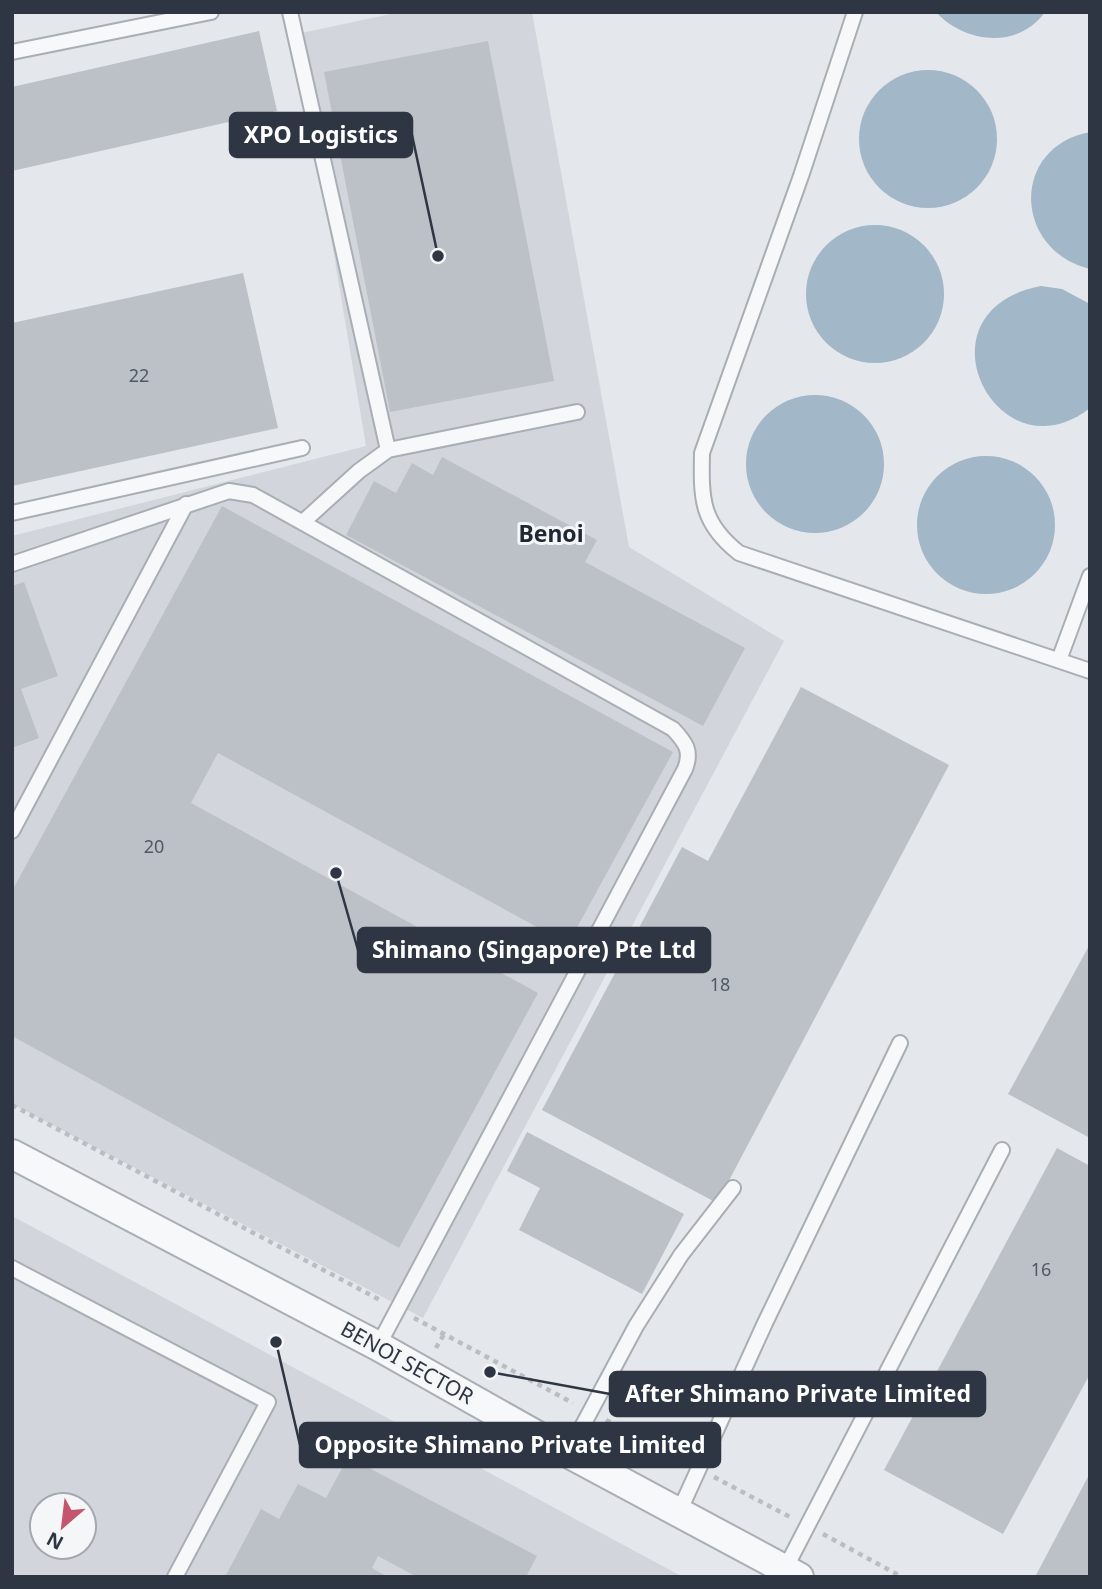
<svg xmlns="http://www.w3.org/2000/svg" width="1102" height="1589" viewBox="0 0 1102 1589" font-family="'Noto Sans',sans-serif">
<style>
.built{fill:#d2d6dc;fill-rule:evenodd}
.water{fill:#a2b7c7}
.building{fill:#bcc1c7}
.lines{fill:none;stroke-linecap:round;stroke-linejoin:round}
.service-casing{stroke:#a9aeb5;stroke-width:18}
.minor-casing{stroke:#a9aeb5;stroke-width:32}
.path{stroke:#babec2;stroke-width:4.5;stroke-dasharray:5 5;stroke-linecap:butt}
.service{stroke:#f6f8f9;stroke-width:14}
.minor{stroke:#f6f8f9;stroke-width:28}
.labels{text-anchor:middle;stroke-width:6;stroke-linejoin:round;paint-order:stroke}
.number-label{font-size:18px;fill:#515963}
.street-label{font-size:21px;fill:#2d3642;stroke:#f4f6f8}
.neighbourhood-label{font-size:23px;font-weight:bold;fill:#1f2733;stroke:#f4f6f8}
.leader{fill:none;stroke:#2d3642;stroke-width:2.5}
.callout-dot{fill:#2d3642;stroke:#f4f6f8;stroke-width:2.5}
.callout{fill:#2d3642;stroke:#2d3642;stroke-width:2.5}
.callout-label{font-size:23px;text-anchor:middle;font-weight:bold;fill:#fff}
</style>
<rect width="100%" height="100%" fill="#e4e7eb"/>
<g class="built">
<path d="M 400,12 L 532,12 L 629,547 L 784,641 L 423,1318 L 12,1104 L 12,536 L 366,446 L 297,34 Z"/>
<path d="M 12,1216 L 683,1577 L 12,1577 ZM 42,1505 L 84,1505 L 84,1547 L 42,1547 Z"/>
</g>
<g class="water">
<path d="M 936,12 L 1045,12 C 1018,50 964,43 936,12 Z"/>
<circle cx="928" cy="139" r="69"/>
<path d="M 1090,132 L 1090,269 C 1013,250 1010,147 1090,132 Z"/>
<circle cx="875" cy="294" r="69"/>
<path d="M 1041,286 L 1062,289 L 1090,304 L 1090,408 C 997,481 911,311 1041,286 Z"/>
<circle cx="815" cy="464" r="69"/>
<circle cx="986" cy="525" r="69"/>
</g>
<g class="building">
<path d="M 259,31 L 277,111 L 12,171 L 12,87 Z"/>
<path d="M 488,41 L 554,381 L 390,412 L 324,72 Z"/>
<path d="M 243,273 L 278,428 L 12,486 L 12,323 Z"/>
<path d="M 442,457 L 597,540 L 585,562 L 745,648 L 703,726 L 346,535 L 374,481 L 396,493 L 412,463 L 433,475 Z"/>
<path d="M 222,506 L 673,752 L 568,944 L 218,753 L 191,803 L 538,993 L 399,1248 L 12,1036 L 12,891 Z"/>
<path d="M 24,582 L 58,676 L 21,689 L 39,738 L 12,748 L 12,586 Z"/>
<path d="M 801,687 L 949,765 L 717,1203 L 542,1110 L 682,847 L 708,861 Z"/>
<path d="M 1090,944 L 1090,1138 L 1008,1094 Z"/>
<path d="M 527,1132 L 684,1214 L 642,1294 L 519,1230 L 540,1188 L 507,1171 Z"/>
<path d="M 1057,1148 L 1090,1166 L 1090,1374 L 1003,1534 L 884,1470 Z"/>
<path d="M 348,1457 L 537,1556 L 526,1577 L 417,1577 L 378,1556 L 372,1568 L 388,1577 L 225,1577 L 261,1509 L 279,1519 L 298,1484 L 326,1498 Z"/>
<path d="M 1090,1473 L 1090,1577 L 1035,1577 Z"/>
</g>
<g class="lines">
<defs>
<g id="service">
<path d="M 290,12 L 388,450"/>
<path d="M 855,12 L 801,176 L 702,453 C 701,499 701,523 739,553 L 1090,671"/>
<path d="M 12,52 L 211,12"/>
<path d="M 12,513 L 302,448"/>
<path d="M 304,521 L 359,471 L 388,450 L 577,412"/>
<path d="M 12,564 L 229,491 L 253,495 L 673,729 C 686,743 692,751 685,769 L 378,1346"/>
<path d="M 1059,660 L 1090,576"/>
<path d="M 12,831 L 186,504"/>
<path d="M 12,1268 L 268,1402 L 175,1577"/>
<path d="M 568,1453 L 636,1326 L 681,1255 L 733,1188"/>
<path d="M 679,1512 L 765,1323 L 900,1043"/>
<path d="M 785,1569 L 1002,1150"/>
</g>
<path id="minor" d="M 12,1154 L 378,1346 L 568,1453 L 799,1577"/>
</defs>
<use href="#service" class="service-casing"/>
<use href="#minor" class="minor-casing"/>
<g class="path">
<path d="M 12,1105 L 382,1301"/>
<path d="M 414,1318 L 573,1403"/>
<path d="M 436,1348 L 444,1334"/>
<path d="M 606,1420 L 682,1460"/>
<path d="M 714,1477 L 790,1517"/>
<path d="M 823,1534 L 902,1577"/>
</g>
<use href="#service" class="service"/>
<use href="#minor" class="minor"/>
</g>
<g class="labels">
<g class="number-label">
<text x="139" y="382">22</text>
<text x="154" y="853">20</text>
<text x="720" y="991">18</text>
<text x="1041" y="1276">16</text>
</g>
<g class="street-label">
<text transform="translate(407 1363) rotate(29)" y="7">BENOI SECTOR</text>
</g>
<g class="neighbourhood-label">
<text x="551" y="542">Benoi</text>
</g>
</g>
<path class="leader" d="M438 256L412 135M336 873L358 950M490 1372L610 1394M276 1342L300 1445"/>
<g class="callout-dot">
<circle cx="438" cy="256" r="7"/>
<circle cx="336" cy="873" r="7"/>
<circle cx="490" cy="1372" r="7"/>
<circle cx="276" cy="1342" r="7"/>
</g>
<g class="callout">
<rect x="230" y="113" width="182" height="44" rx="7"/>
<rect x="358" y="928" width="352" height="44" rx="7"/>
<rect x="610" y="1372" width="375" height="44" rx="7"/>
<rect x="300" y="1423" width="420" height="44" rx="7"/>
</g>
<g class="callout-label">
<text x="321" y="143">XPO Logistics</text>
<text x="534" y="958">Shimano (Singapore) Pte Ltd</text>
<text x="798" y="1402">After Shimano Private Limited</text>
<text x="510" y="1453">Opposite Shimano Private Limited</text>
</g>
<rect width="1102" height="1589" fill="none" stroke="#2d3642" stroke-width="28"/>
<g transform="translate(63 1526) rotate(208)"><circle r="33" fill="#f4f6f8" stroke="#a4a9af" stroke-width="2"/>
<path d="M0-5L12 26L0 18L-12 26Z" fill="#c4556e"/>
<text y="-10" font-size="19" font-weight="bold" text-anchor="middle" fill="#2d3642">N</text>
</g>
</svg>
